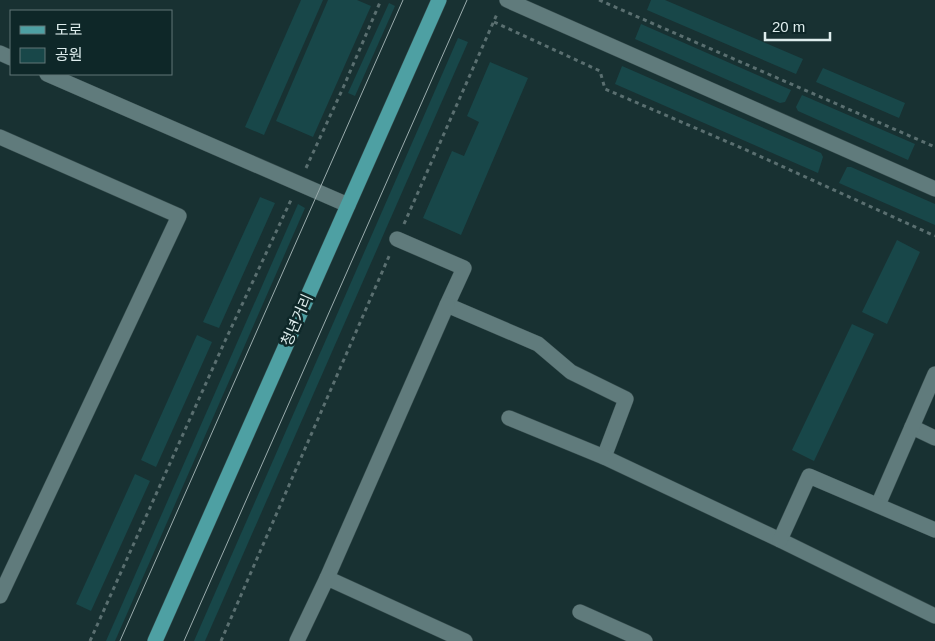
<svg xmlns="http://www.w3.org/2000/svg" width="935" height="641" viewBox="0 0 935 641" font-family="Helvetica,'Noto Sans KR',sans-serif">
<style>
.green{fill:#184749}
.lines{fill:none;stroke-linecap:round;stroke-linejoin:round}
.street-casing{stroke:#364c4d;stroke-width:16}
.primary-casing{stroke:#364c4d;stroke-width:16}
.path{stroke:#5a6f70;stroke-width:3;stroke-dasharray:4 4;stroke-linecap:butt}
.street{stroke:#607b7c;stroke-width:15}
.primary{stroke:#4ea0a3;stroke-width:15}
.tram{stroke:#9aacad;stroke-width:1}
.labels{text-anchor:middle;stroke-width:5;stroke-linejoin:round;paint-order:stroke}
.street-label{font-size:15px;fill:#deeded;stroke:#0e2728}
</style>
<rect width="100%" height="100%" fill="#183132"/>
<g class="green">
<path d="M 301,0 L 323,0 L 264,135 L 245,127 Z"/>
<path d="M 328,0 L 357,0 L 371,6 L 313,137 L 276,121 Z"/>
<path d="M 651,0 L 665,0 L 803,59 L 796,74 L 647,10 Z"/>
<path d="M 389,3 L 395,6 L 355,96 L 348,93 Z"/>
<path d="M 641,24 L 791,90 L 785,102 L 780,103 L 635,39 Z"/>
<path d="M 458,38 L 468,42 L 205,641 L 194,641 Z"/>
<path d="M 490,62 L 528,78 L 461,235 L 423,218 L 452,151 L 464,156 L 479,122 L 467,116 Z"/>
<path d="M 622,66 L 821,153 L 823,157 L 818,173 L 615,84 Z"/>
<path d="M 823,68 L 905,103 L 899,118 L 816,82 Z"/>
<path d="M 802,95 L 915,144 L 908,160 L 798,111 L 796,107 Z"/>
<path d="M 847,167 L 851,167 L 935,204 L 935,225 L 839,183 Z"/>
<path d="M 260,197 L 275,203 L 219,328 L 203,322 Z"/>
<path d="M 298,204 L 305,208 L 115,641 L 106,641 Z"/>
<path d="M 897,240 L 920,252 L 887,324 L 862,312 Z"/>
<path d="M 852,324 L 874,334 L 814,461 L 792,450 Z"/>
<path d="M 197,335 L 212,342 L 156,467 L 141,460 Z"/>
<path d="M 135,474 L 150,481 L 91,611 L 76,604 Z"/>
</g>
<g class="lines">
<defs>
<g id="street">
<path d="M 507,0 L 935,189"/>
<path d="M 0,53 L 11,58"/>
<path d="M 47,74 L 348,205"/>
<path d="M 0,137 L 179,216 L 0,596"/>
<path d="M 397,239 L 464,268 L 447,305 L 538,344 L 571,372 L 626,399 L 604,457"/>
<path d="M 509,418 L 604,457 L 780,540 L 935,616"/>
<path d="M 912,427 L 935,438"/>
<path d="M 878,505 L 935,374"/>
<path d="M 780,540 L 809,476 L 935,530"/>
<path d="M 327,578 L 447,305"/>
<path d="M 580,612 L 645,641"/>
<path d="M 297,641 L 327,578 L 465,641"/>
</g>
<path id="primary" d="M 155,641 L 439,0"/>
</defs>
<use href="#street" class="street-casing"/>
<use href="#primary" class="primary-casing"/>
<g class="path">
<path d="M 599,0 L 935,147"/>
<path d="M 494,22 L 600,71 L 605,89 L 744,149 L 935,236"/>
<path d="M 306,168 L 343,88 L 381,0"/>
<path d="M 404,224 L 497,14"/>
<path d="M 90,641 L 225,341 L 291,200"/>
<path d="M 221,641 L 390,254"/>
</g>
<use href="#street" class="street"/>
<use href="#primary" class="primary"/>
<g class="tram">
<path d="M 120,641 L 403,0"/>
<path d="M 184,641 L 467,0"/>
</g>
</g>
<g class="labels">
<g class="street-label">
<text transform="translate(297 320) rotate(-66)" y="5">청년거리</text>
</g>
</g>
<rect x="10" y="10" width="162" height="65" fill="#0e2728" stroke="#617677"/>
<rect x="20" y="26" width="25" height="8" fill="#4ea0a3" stroke="#617677"/>
<text x="55" y="35" font-size="15" fill="#deeded">도로</text>
<rect x="20" y="48" width="25" height="15" fill="#184749" stroke="#617677"/>
<text x="55" y="60" font-size="15" fill="#deeded">공원</text>
<path d="M765 32v8h65v-8" fill="none" stroke="#deeded" stroke-width="2.5"/>
<text x="772" y="32" font-size="15" fill="#deeded" stroke="#0e2728" stroke-width="4" paint-order="stroke">20 m</text>
</svg>
